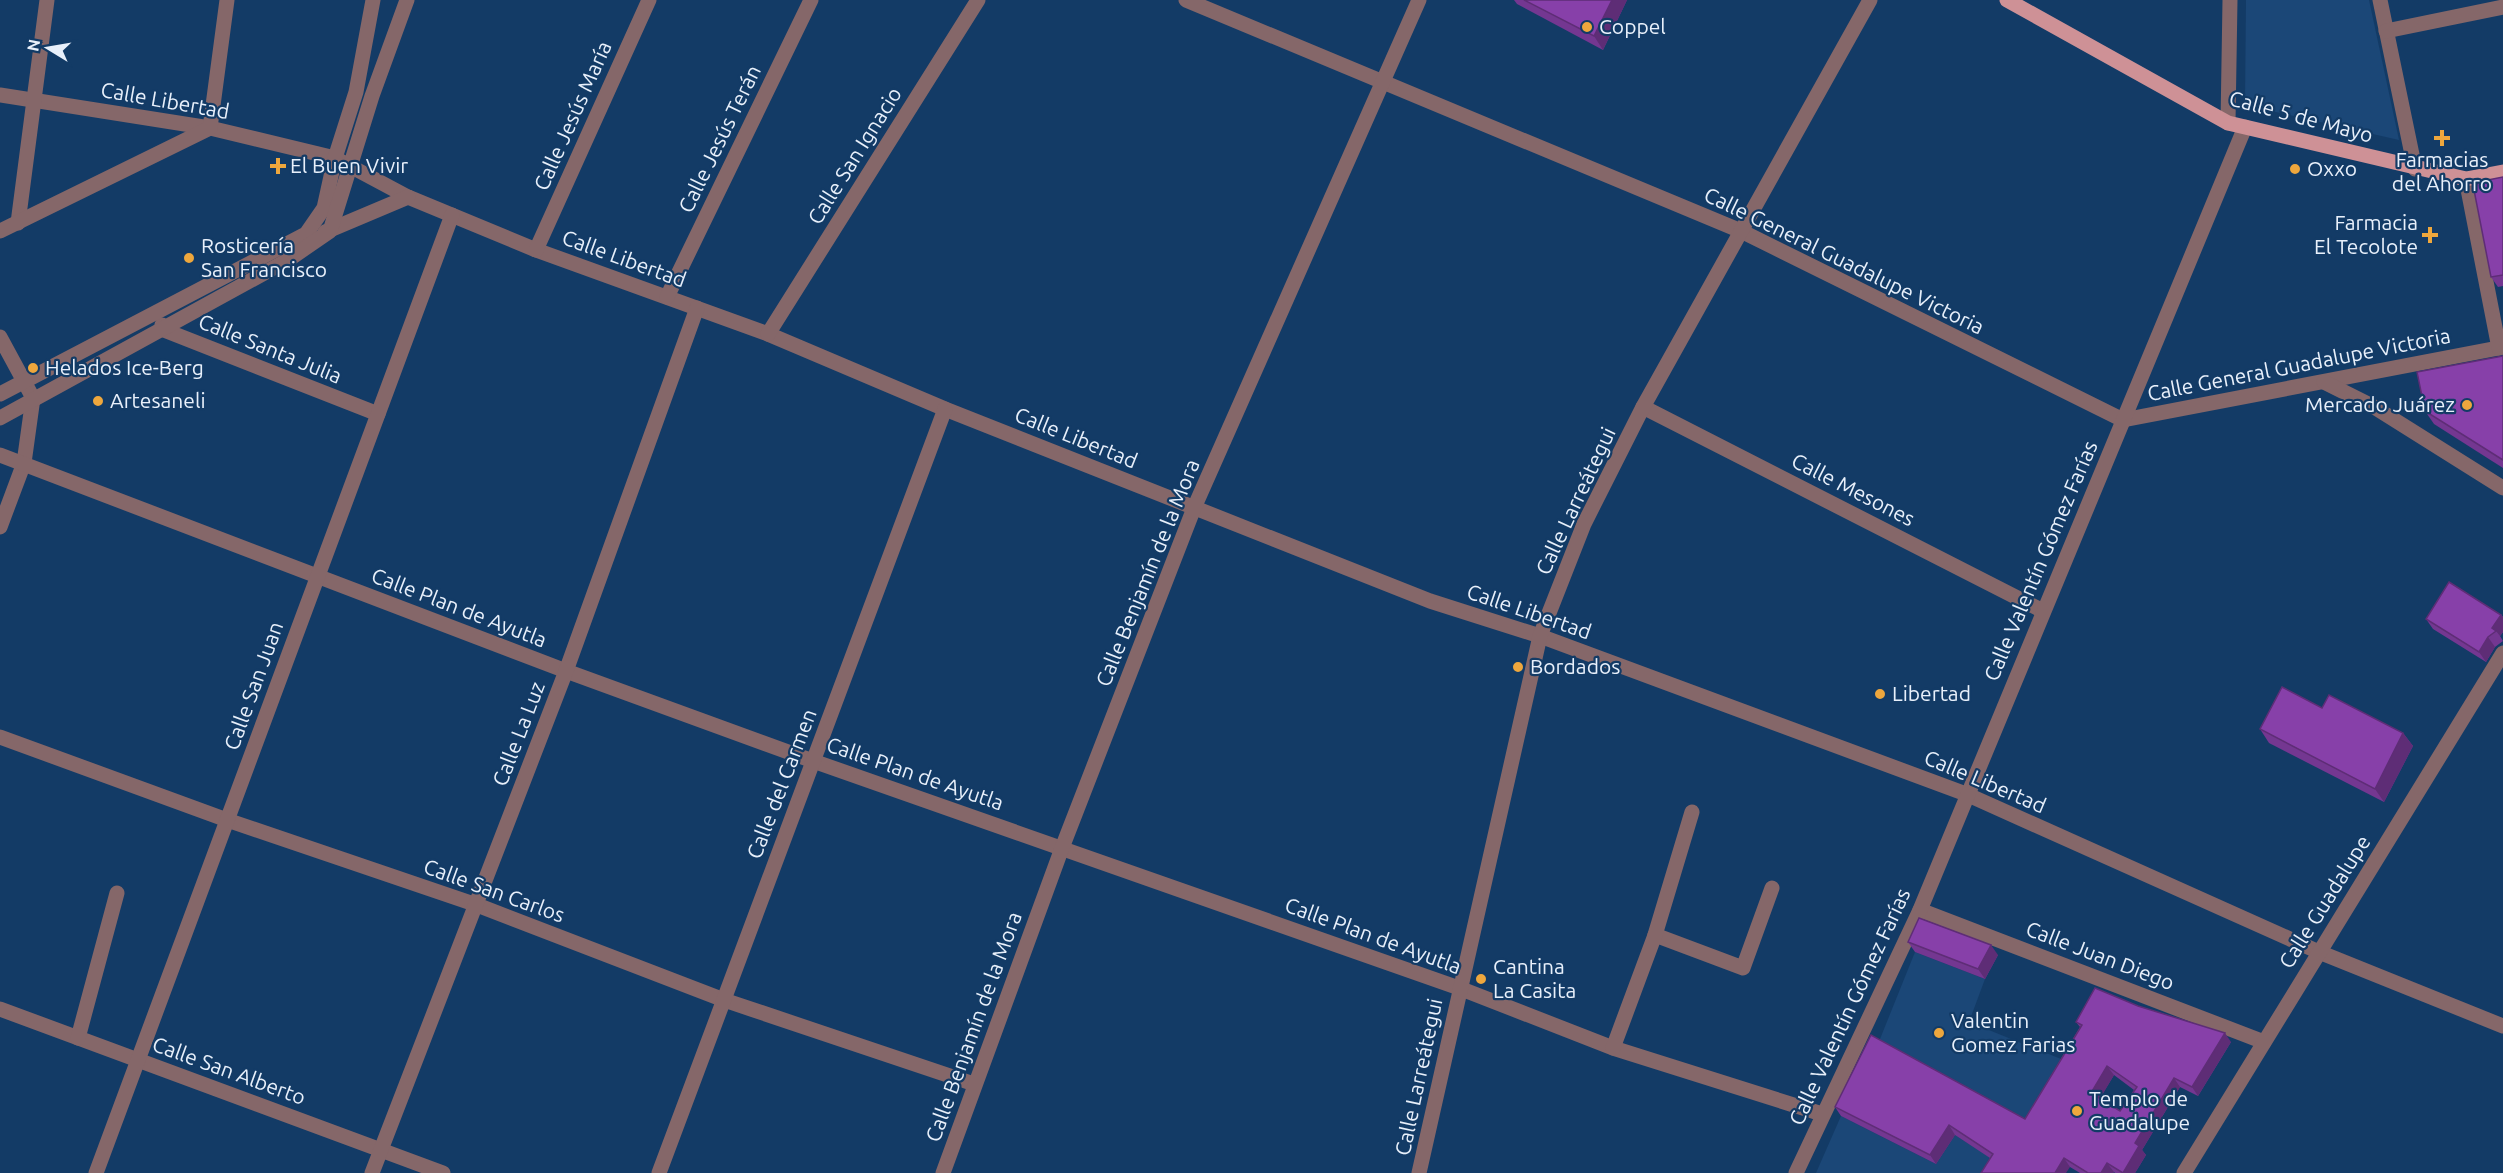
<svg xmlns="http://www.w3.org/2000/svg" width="2503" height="1173" viewBox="0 0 2503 1173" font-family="Ubuntu,sans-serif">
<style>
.built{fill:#1b4777}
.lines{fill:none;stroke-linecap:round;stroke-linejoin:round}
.minor{stroke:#856769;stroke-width:15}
.major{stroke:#ce9196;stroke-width:15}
.wall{fill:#743791;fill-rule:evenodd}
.shaded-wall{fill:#5e2d76}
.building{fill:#8740a9;stroke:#5e2d76;stroke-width:1.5;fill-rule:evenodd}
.poi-dot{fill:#eea73d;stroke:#133b66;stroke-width:2}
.labels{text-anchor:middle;stroke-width:4.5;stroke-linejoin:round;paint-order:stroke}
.poi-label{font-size:21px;fill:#e8f0fb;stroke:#133b66;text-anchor:start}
.street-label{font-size:21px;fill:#e8f0fb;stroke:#133b66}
</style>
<rect width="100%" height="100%" fill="#133b66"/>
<g class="built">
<path d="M 2246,0 L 2369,0 L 2399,140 L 2245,105 Z"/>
<path d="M 1915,952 L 1985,979 L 1969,1022 L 2066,1061 L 2026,1125 L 1878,1044 Z"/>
<path d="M 1841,1116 L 1936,1164 L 1955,1135 L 2010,1170 L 2008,1173 L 1816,1173 Z"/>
</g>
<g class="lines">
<g class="minor">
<path d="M 1186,0 L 1741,231 L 2123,420 L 2503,347"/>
<path d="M 2380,0 L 2415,169"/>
<path d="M 2386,31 L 2503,7"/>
<path d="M 0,95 L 210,128 L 335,158 L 408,197 L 536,250 L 768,334 L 945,409 L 1430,601 L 1540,636 L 1966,794 L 2319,952 L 2503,1026"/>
<path d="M 2228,123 L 2230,0"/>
<path d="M 2466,179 L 2499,348"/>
<path d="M 18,223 L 47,0"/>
<path d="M 0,231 L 210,128 L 227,0"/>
<path d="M 325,232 L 408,197"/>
<path d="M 536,250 L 649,0"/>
<path d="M 667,297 L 811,0"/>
<path d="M 162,325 L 164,330 L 378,414"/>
<path d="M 768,334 L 978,0"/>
<path d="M 0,337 L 33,398 L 24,463 L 0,527"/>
<path d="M 2324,382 L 2374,407 L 2503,488"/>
<path d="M 0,394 L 306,234 L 324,208 L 335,158 L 356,92 L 373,0"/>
<path d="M 1643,407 L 2043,611"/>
<path d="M 0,418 L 288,260 L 330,231 L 372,96 L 407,0"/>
<path d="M 0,455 L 566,671 L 813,761 L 1459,988 L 1613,1048 L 1822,1114"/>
<path d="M 0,737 L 227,820 L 477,905 L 724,1000 L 974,1084"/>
<path d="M 1920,910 L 2264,1042"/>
<path d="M 1655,935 L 1743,968 L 1772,888"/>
<path d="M 0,1009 L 443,1173"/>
<path d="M 78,1038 L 117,893"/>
<path d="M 1613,1048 L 1655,935 L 1692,812"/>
<path d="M 96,1173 L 452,215"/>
<path d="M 372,1173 L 566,671 L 697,308"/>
<path d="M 659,1173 L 945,409"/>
<path d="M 943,1173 L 1062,848 L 1194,508 L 1419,0"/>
<path d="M 1419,1173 L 1540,636 L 1584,524 L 1643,407 L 1870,0"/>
<path d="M 1796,1173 L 1920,910 L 2245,127"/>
<path d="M 2184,1173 L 2503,653"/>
</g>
<path class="major" d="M 2007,0 L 2228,123 L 2466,179 L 2503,172"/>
</g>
<g class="wall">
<path d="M 1514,0 L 1627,0 L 1603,50 L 1517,4 Z"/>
<path d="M 2503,177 L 2503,286 L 2498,287 L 2491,277 Z"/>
<path d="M 2503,356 L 2503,468 L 2434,424 L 2425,411 Z"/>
<path d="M 2501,615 L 2503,617 L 2503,632 L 2500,636 L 2503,641 L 2495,647 L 2486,662 L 2433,629 L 2426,619 Z"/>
<path d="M 2322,708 L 2403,733 L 2413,746 L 2384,802 L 2269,743 L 2260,729 Z"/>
<path d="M 1908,942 L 1998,955 L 1985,979 L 1915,952 Z"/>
<path d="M 2076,1022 L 2231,1042 L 2198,1096 L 2180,1087 L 2142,1150 L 2146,1155 L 2135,1173 L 2115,1173 L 2114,1172 L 2113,1173 L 2080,1173 L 2070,1167 L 1990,1158 L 1955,1135 L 1936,1164 L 1841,1116 L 1835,1107 L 2025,1119 L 2080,1027 ZM 2114,1075 L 2134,1090 L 2120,1111 L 2100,1098 Z"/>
</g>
<g class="shaded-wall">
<path d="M 1612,0 L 1627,0 L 1603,50 L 1594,36 Z"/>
<path d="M 2501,615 L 2503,617 L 2503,632 L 2500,636 L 2496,631 L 2492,628 Z"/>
<path d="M 2488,637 L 2495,647 L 2486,662 L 2479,652 Z"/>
<path d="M 2403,733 L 2413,746 L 2384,802 L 2375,789 Z"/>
<path d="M 1991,945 L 1998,955 L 1985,979 L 1978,969 Z"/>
<path d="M 2225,1033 L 2231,1042 L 2198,1096 L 2192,1087 Z"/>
<path d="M 2107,1066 L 2114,1075 L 2098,1102 L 2091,1093 Z"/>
<path d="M 2174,1078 L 2180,1087 L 2142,1150 L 2146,1155 L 2135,1173 L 2123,1173 L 2135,1143 Z"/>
<path d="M 1949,1125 L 1955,1135 L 1936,1164 L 1930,1155 Z"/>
<path d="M 2064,1158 L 2070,1167 L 2066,1173 L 2055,1173 Z"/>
<path d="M 2107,1163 L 2114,1172 L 2113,1173 L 2101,1173 Z"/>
</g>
<g class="building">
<path d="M 1524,0 L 1612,0 L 1594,36 Z"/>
<path d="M 2503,177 L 2503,275 L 2491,277 L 2474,190 L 2478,182 Z"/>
<path d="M 2503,356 L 2503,460 L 2425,411 L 2417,372 Z"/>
<path d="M 2449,582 L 2501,615 L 2492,628 L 2496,631 L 2488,637 L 2479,652 L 2426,619 Z"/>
<path d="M 2282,687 L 2322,708 L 2329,695 L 2403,733 L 2375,789 L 2260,729 Z"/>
<path d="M 1919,918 L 1991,945 L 1978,969 L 1908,942 Z"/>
<path d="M 2095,988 L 2138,1006 L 2225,1033 L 2192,1087 L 2174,1078 L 2135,1143 L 2139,1146 L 2123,1173 L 2107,1163 L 2101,1173 L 2088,1173 L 2064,1158 L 2055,1173 L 1981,1173 L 1993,1154 L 1949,1125 L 1930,1155 L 1835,1107 L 1871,1035 L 2025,1119 L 2082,1025 L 2076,1022 ZM 2107,1066 L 2137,1087 L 2120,1111 L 2091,1093 Z"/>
</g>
<g class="poi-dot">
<circle cx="1587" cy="27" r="6"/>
<path d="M2439 129h6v6h6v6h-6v6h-6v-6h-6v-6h6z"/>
<path d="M275 157h6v6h6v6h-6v6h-6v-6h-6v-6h6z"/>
<circle cx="2295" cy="169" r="6"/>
<path d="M2427 226h6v6h6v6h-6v6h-6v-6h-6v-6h6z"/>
<circle cx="189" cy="258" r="6"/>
<circle cx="33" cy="368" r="6"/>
<circle cx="98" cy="401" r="6"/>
<circle cx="2467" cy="405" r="6"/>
<circle cx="1518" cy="667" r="6"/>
<circle cx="1880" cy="694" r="6"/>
<circle cx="1481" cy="979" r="6"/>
<circle cx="1939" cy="1033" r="6"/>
<circle cx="2077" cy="1111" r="6"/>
</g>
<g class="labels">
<g class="poi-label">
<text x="1599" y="34">Coppel</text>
<text x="2442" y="167" text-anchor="middle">Farmacias<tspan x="2442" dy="24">del Ahorro</tspan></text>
<text x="290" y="173">El Buen Vivir</text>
<text x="2307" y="176">Oxxo</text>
<text x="2418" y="230" text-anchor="end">Farmacia<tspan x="2418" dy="24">El Tecolote</tspan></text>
<text x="201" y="253">Rosticería<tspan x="201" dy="24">San Francisco</tspan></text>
<text x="45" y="375">Helados Ice-Berg</text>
<text x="110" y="408">Artesaneli</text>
<text x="2455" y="412" text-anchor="end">Mercado Juárez</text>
<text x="1530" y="674">Bordados</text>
<text x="1892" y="701">Libertad</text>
<text x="1493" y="974">Cantina<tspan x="1493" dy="24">La Casita</tspan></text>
<text x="1951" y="1028">Valentin<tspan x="1951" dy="24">Gomez Farias</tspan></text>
<text x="2089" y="1106">Templo de<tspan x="2089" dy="24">Guadalupe</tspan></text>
</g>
<g class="street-label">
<text transform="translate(165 101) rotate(10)" y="7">Calle Libertad</text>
<text transform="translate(573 116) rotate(-66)" y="7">Calle Jesús María</text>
<text transform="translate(2301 117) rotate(15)" y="7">Calle 5 de Mayo</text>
<text transform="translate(720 139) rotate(-64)" y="7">Calle Jesús Terán</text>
<text transform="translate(855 156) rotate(-58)" y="7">Calle San Ignacio</text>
<text transform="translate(624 259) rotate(20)" y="7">Calle Libertad</text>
<text transform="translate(1844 261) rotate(26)" y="7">Calle General Guadalupe Victoria</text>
<text transform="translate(270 349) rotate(22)" y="7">Calle Santa Julia</text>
<text transform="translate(2299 365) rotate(-11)" y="7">Calle General Guadalupe Victoria</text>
<text transform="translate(1076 438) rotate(22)" y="7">Calle Libertad</text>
<text transform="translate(1853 490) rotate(27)" y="7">Calle Mesones</text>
<text transform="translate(1576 501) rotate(-65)" y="7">Calle Larreátegui</text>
<text transform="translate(2041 561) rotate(-67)" y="7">Calle Valentín Gómez Farías</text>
<text transform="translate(1148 573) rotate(-68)" y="7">Calle Benjamín de la Mora</text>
<text transform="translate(459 608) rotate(21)" y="7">Calle Plan de Ayutla</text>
<text transform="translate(1529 612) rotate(19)" y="7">Calle Libertad</text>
<text transform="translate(254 686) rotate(-70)" y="7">Calle San Juan</text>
<text transform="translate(519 734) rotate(-69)" y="7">Calle La Luz</text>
<text transform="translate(915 774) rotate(19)" y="7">Calle Plan de Ayutla</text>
<text transform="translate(1985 782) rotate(23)" y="7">Calle Libertad</text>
<text transform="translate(782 784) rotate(-69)" y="7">Calle del Carmen</text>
<text transform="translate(494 891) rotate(20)" y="7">Calle San Carlos</text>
<text transform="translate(2325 902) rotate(-58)" y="7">Calle Guadalupe</text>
<text transform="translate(1373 936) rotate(20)" y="7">Calle Plan de Ayutla</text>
<text transform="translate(2100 956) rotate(21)" y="7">Calle Juan Diego</text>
<text transform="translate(1850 1007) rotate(-65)" y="7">Calle Valentín Gómez Farías</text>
<text transform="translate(974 1027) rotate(-70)" y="7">Calle Benjamín de la Mora</text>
<text transform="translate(229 1071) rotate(20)" y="7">Calle San Alberto</text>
<text transform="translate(1419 1077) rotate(-78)" y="7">Calle Larreátegui</text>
</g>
</g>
<g transform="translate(48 48) rotate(281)" stroke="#133b66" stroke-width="4.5" paint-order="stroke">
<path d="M0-4.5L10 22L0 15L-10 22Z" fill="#e8f0fb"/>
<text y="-9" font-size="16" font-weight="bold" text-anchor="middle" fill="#e8f0fb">N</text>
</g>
</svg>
